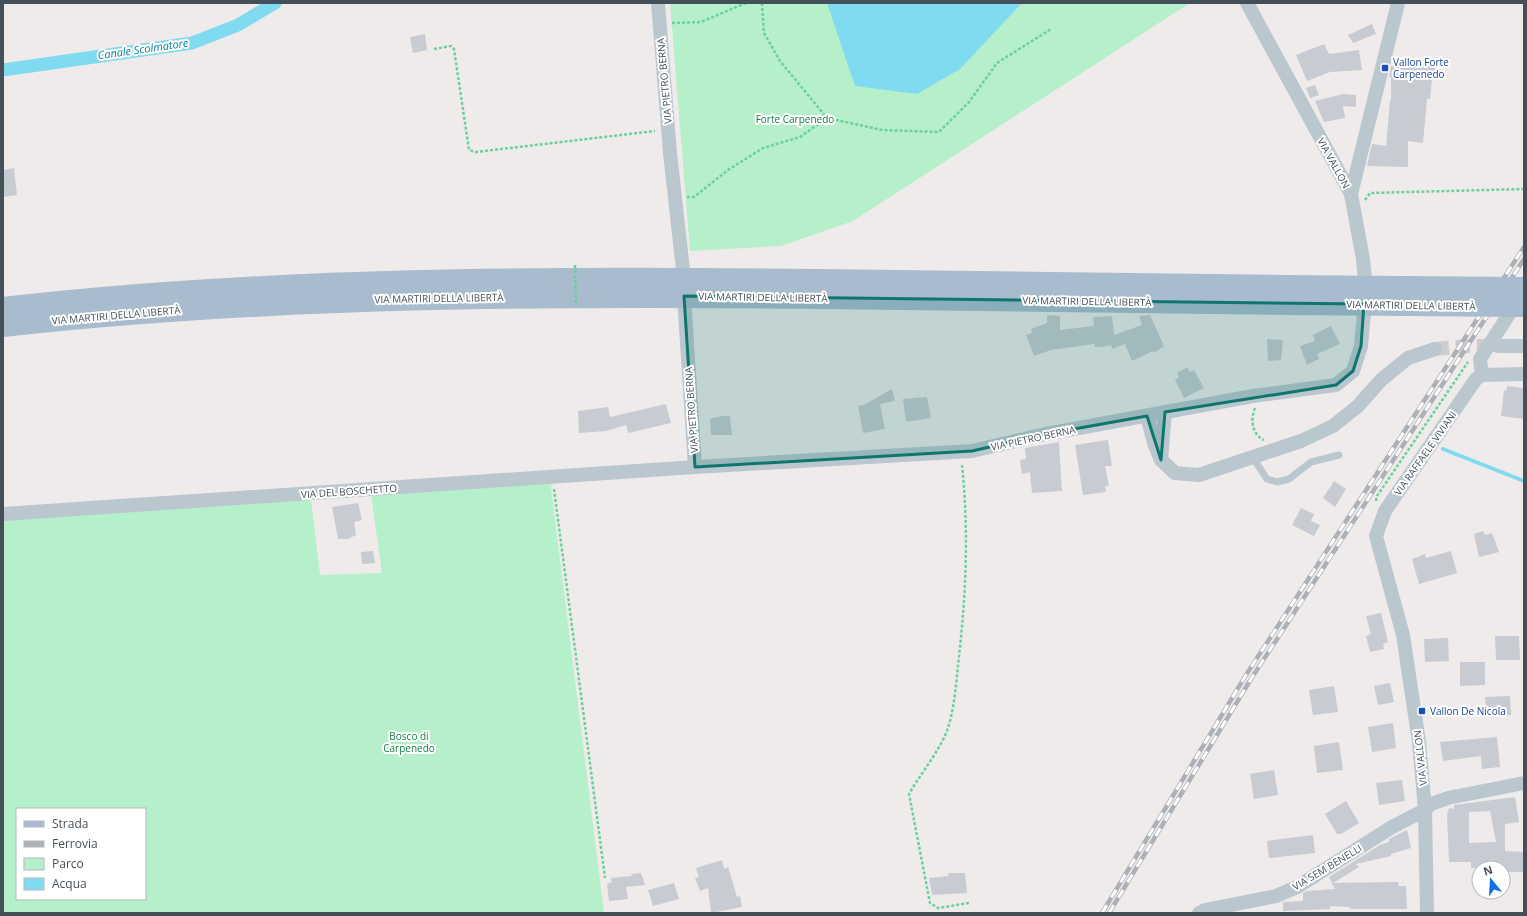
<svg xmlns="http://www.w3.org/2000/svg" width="1527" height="916" viewBox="0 0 1527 916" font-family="'Open Sans',sans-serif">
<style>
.green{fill:#b6f0cb;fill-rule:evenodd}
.water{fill:#80dbf0}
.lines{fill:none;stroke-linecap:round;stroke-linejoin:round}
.stream{stroke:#80dbf0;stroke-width:4}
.canal{stroke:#80dbf0;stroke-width:13}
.building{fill:#c8cbd1;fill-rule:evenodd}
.street-tunnel{stroke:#cdccce;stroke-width:14;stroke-dasharray:14 7;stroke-linecap:butt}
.path{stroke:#6cd09d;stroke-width:2.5;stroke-dasharray:3 2;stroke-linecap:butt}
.lane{stroke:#bbc7cf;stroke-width:7}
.street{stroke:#bbc7cf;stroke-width:14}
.primary{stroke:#a9bccd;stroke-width:22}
.rail-casing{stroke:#adb1b7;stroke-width:4.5}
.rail{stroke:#fff;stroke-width:3;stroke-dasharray:9;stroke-linecap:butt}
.path-bridge{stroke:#6cd09d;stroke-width:2.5;stroke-dasharray:3 2;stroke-linecap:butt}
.primary-bridge{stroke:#a9bccd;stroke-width:22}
.marked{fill:#0f766e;fill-opacity:0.2;stroke:#0f766e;stroke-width:3;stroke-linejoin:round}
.transit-dot{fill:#1a4fb4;stroke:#fff;stroke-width:1.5}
.labels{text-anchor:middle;stroke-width:4;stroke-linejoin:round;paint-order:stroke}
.transit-label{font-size:10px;fill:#164399;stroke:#fff;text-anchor:start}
.street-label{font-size:10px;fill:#43505a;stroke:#fff}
.park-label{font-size:10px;fill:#117e45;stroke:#fff}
.water-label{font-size:11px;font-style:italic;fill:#06809c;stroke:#fff}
</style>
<rect width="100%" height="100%" fill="#efebeb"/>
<g class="green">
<path d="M 670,3 L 1190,3 L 853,221 L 781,246 L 690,251 Z"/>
<path d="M 554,481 L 551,487 L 604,913 L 3,913 L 3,518 L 311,498 L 320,575 L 382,573 L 371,494 ZM 17,809 L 145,809 L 145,899 L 17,899 Z"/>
</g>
<path class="water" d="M 827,3 L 1022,3 L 960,69 L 917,94 L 855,86 Z"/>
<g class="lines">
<path class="stream" d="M 1443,449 L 1524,481"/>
<path class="canal" d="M 3,70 L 192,43 L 238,25 L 275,3"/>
</g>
<g class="building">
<path d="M 1372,24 L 1376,34 L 1353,43 L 1348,35 Z"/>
<path d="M 425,34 L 427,50 L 413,53 L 410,37 Z"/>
<path d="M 1324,44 L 1329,54 L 1359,50 L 1362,70 L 1330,72 L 1307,81 L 1296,55 Z"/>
<path d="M 1436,63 L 1437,79 L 1432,78 L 1430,99 L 1427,99 L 1423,143 L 1408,141 L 1408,167 L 1367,166 L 1372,144 L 1386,146 L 1390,100 L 1391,100 L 1391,77 L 1389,77 L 1391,66 L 1420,66 L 1420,64 Z"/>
<path d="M 1315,85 L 1319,95 L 1310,98 L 1306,88 Z"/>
<path d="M 1343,94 L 1356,95 L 1356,107 L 1343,106 L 1345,118 L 1324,122 L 1315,101 Z"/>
<path d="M 14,168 L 17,195 L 3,197 L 3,170 Z"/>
<path d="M 1047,315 L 1060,316 L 1060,330 L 1094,326 L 1093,317 L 1112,316 L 1114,335 L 1142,325 L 1139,316 L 1150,315 L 1164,346 L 1154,353 L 1153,351 L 1132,361 L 1125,344 L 1112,349 L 1111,345 L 1102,347 L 1095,347 L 1094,344 L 1073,347 L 1051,350 L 1034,356 L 1026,335 L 1032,333 L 1031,329 L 1047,323 Z"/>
<path d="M 1331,326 L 1340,344 L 1317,354 L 1319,359 L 1307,365 L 1300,346 L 1315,341 L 1313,335 Z"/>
<path d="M 1267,339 L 1283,340 L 1281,360 L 1268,361 Z"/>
<path d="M 1187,367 L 1190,372 L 1194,370 L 1204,388 L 1184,398 L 1175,380 L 1179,377 L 1177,373 Z"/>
<path d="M 1507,386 L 1524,388 L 1524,419 L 1501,416 L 1504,390 L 1506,391 Z"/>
<path d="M 892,389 L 895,401 L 880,404 L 885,429 L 863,433 L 858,406 L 864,405 Z"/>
<path d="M 927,397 L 931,418 L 906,422 L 903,399 Z"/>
<path d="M 666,404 L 671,423 L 628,433 L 626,425 L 606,431 L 579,433 L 578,411 L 608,407 L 610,417 Z"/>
<path d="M 722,416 L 730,416 L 732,435 L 711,435 L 710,419 Z"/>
<path d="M 1108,440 L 1112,466 L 1105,466 L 1109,486 L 1105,486 L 1106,492 L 1083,495 L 1075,445 Z"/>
<path d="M 1059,442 L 1062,491 L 1032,493 L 1030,472 L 1022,474 L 1020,460 L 1026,459 L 1025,448 Z"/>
<path d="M 1334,481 L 1346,489 L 1335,507 L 1323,498 Z"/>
<path d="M 358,503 L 362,520 L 354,522 L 356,535 L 348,539 L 338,539 L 332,507 Z"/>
<path d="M 1301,508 L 1314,514 L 1311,521 L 1320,525 L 1314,536 L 1292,525 Z"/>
<path d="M 1483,531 L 1485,535 L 1492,533 L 1499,552 L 1479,557 L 1474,534 Z"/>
<path d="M 373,551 L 375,563 L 362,564 L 361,552 Z"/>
<path d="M 1451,551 L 1457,573 L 1419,584 L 1412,559 L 1425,554 L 1426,558 Z"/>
<path d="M 1381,613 L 1388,642 L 1383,644 L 1384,649 L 1370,652 L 1366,636 L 1371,634 L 1366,616 Z"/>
<path d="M 1495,636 L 1519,636 L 1520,660 L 1496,660 Z"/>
<path d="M 1448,638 L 1449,661 L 1425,662 L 1424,639 Z"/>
<path d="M 1460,662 L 1485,662 L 1485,685 L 1460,686 Z"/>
<path d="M 1390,683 L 1394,702 L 1378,705 L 1374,686 Z"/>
<path d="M 1334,686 L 1338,712 L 1313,715 L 1309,690 Z"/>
<path d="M 1510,696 L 1511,715 L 1487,717 L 1485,697 Z"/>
<path d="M 1393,723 L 1396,748 L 1372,752 L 1368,727 Z"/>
<path d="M 1497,737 L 1500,767 L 1482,769 L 1481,756 L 1443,761 L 1440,742 Z"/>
<path d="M 1339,742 L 1343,770 L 1317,773 L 1314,746 Z"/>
<path d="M 1274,770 L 1278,795 L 1254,799 L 1250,774 Z"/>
<path d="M 1402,780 L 1405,801 L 1379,805 L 1376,783 Z"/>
<path d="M 1515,797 L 1519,822 L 1505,824 L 1505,851 L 1524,852 L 1524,872 L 1503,872 L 1503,868 L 1471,868 L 1471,862 L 1449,862 L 1447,815 L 1449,808 L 1454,809 L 1454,805 L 1462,804 ZM 1490,811 L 1496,842 L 1469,843 L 1469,812 Z"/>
<path d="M 1346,801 L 1359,823 L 1341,834 L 1337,834 L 1325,814 Z"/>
<path d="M 1407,830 L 1411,848 L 1391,854 L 1391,856 L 1356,864 L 1359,867 L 1333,883 L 1398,882 L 1399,886 L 1406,886 L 1407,909 L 1350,909 L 1350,907 L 1330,906 L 1330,909 L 1283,911 L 1283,902 L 1303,901 L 1303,893 L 1307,891 L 1335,889 L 1329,877 L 1380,845 L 1389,842 L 1389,839 Z"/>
<path d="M 1313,835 L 1315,853 L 1269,858 L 1267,841 Z"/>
<path d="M 722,860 L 724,869 L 728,867 L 737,897 L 740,896 L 742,907 L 711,913 L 708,888 L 700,891 L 695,878 L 699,877 L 696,868 Z"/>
<path d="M 641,873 L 645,885 L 626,887 L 628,899 L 609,901 L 607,884 L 612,882 L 611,878 L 632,876 L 631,874 Z"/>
<path d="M 948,873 L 965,873 L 967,893 L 932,895 L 929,878 L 949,876 Z"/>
<path d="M 674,883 L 679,899 L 653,906 L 648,890 Z"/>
</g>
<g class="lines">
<path class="street-tunnel" d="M 1435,349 L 1467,346 L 1498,346"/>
<g class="path">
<path d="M 762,3 L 764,33 L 780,61 L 827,118 L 882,130 L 939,132 L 969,102 L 997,63 L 1051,29"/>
<path d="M 672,23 L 701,22 L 746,3"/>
<path d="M 434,49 L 451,46 L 454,49 L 469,150 L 476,152 L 655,131"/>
<path d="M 687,197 L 694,197 L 728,170 L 763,148 L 800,137 L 827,118"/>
<path d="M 1365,200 L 1370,193 L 1524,189"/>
<path d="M 1255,408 C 1250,419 1252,435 1264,440"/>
<path d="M 962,465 C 969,532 966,598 958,665 C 956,686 954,711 947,731 C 938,753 921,773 909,794 L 930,903 L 938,908 L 969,903"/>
<path d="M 554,489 L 605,878"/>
<path d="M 1376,501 L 1377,496 L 1468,362"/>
</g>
<path class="lane" d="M 1253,458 L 1267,479 L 1277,482 L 1289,479 L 1311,462 L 1339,455"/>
<g class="street">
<path d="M 658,3 L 670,153 L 684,279"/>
<path d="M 1351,194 L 1398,3"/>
<path d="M 684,296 L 695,467 L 972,451 L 1046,434 L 1253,396 L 1336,385 L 1353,371 L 1361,346 L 1366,292 L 1363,259 L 1351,194 L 1247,3"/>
<path d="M 1498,346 L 1524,346"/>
<path d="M 1482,375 L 1480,359 L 1517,302"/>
<path d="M 1147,416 L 1154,443 L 1161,460 L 1175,473 L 1199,475 L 1301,441 L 1333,426 L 1358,406 L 1381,380 L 1408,358 L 1435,349"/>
<path d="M 1161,460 L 1165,412"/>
<path d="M 3,514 L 695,467"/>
<path d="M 1199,913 L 1205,910 L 1276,896 L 1297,887 L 1392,827 L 1425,810 L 1431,804 L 1448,798 L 1524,783"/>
<path d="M 1427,913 L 1425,810 L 1419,742 L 1403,635 L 1376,536 L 1385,511 L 1476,379 L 1482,375 L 1524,374"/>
</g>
<g class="primary">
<path d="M 3,308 C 274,277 547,277 819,280 C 974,282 1128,284 1283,286"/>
<path d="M 3,326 C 275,296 548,295 822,298 C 977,300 1132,302 1286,304"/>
</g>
<defs>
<g id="rail">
<path d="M 1102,913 L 1246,675 L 1524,247"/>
<path d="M 1109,913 L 1251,679 L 1524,259"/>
</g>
</defs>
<use href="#rail" class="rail-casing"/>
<use href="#rail" class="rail"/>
<path class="path-bridge" d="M 575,265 L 576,306"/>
<g class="primary-bridge">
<path d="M 1283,286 L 1524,288"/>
<path d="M 1286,304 L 1524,306"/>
</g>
</g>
<path class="marked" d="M 684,296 L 1364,304 L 1361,346 L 1353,371 L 1336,385 L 1165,412 L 1161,460 L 1147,416 L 1046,434 L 972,451 L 695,467 Z"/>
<g class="transit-dot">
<rect x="1381" y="64" width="8" height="8" rx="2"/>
<rect x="1418" y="707" width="8" height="8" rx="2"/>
</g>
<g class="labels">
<g class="transit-label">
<text x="1393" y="66">Vallon Forte<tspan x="1393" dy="12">Carpenedo</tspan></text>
<text x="1430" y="715">Vallon De Nicola</text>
</g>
<g class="street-label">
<text transform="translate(664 81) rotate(-95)" y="4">VIA PIETRO BERNA</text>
<text transform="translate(1334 163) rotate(61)" y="4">VIA VALLON</text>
<text transform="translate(763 297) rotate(1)" y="4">VIA MARTIRI DELLA LIBERTÀ</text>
<text transform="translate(439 298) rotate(-1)" y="4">VIA MARTIRI DELLA LIBERTÀ</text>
<text transform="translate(1087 301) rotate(1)" y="4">VIA MARTIRI DELLA LIBERTÀ</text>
<text transform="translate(1411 305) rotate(1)" y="4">VIA MARTIRI DELLA LIBERTÀ</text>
<text transform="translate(116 315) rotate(-5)" y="4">VIA MARTIRI DELLA LIBERTÀ</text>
<text transform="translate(691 410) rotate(-94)" y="4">VIA PIETRO BERNA</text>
<text transform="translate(1033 438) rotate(-12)" y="4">VIA PIETRO BERNA</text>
<text transform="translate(1425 453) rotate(-55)" y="4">VIA RAFFAELE VIVIANI</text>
<text transform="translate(349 491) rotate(-4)" y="4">VIA DEL BOSCHETTO</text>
<text transform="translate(1420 758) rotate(-96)" y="4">VIA VALLON</text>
<text transform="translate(1327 867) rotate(-31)" y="4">VIA SEM BENELLI</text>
</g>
<g class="park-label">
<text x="795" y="123">Forte Carpenedo</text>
<text x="409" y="740">Bosco di<tspan x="409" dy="12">Carpenedo</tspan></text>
</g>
<g class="water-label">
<text transform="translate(143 49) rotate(-8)" y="4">Canale Scolmatore</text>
</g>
</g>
<rect width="1527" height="916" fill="none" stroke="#43505a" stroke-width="8"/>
<rect x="16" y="808" width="130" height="92" fill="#ffffff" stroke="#b4b9bd"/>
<rect x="24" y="821" width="20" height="6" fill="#a9bccd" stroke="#b4b9bd"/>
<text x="52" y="828" font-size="12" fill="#43505a">Strada</text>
<rect x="24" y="841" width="20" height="6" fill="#adb1b7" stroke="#b4b9bd"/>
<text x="52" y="848" font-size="12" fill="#43505a">Ferrovia</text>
<rect x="24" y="858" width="20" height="12" fill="#b6f0cb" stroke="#b4b9bd"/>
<text x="52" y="868" font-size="12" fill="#43505a">Parco</text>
<rect x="24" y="878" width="20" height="12" fill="#80dbf0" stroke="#b4b9bd"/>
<text x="52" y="888" font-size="12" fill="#43505a">Acqua</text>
<g transform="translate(1491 880) rotate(342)"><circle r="19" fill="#ffffff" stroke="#b4b9bd"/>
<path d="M0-3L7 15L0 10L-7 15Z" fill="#0f71e5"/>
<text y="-6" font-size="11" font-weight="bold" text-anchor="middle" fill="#43505a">N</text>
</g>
</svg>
